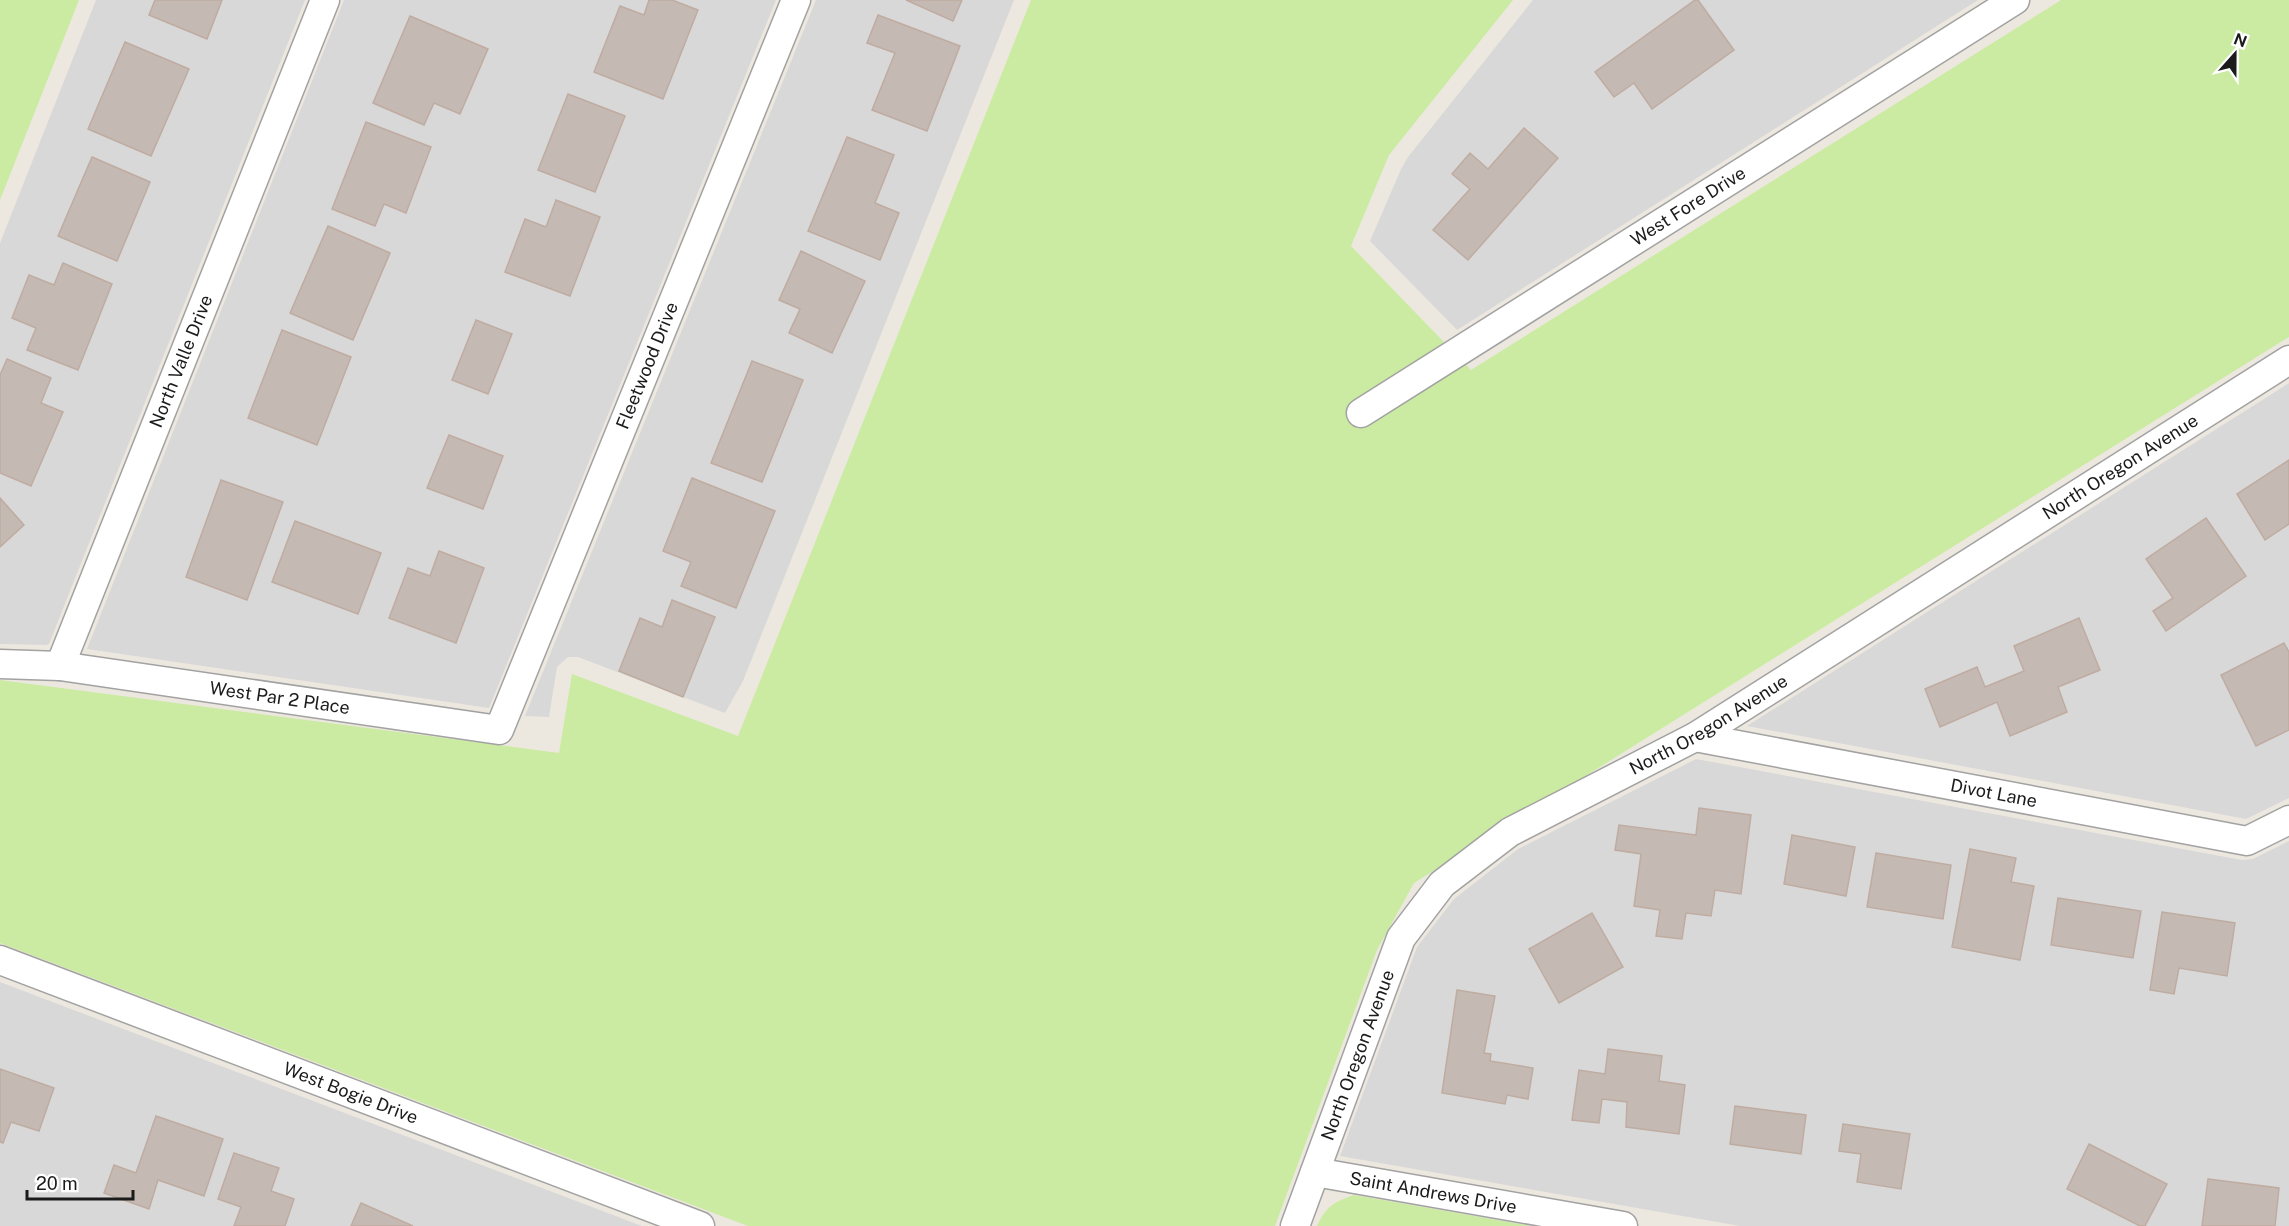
<svg xmlns="http://www.w3.org/2000/svg" width="2289" height="1226" viewBox="0 0 2289 1226" font-family="'Public Sans',sans-serif">
<style>
.residential{fill:#d9d8d8}
.grass{fill:#caeba1}
.building{fill:#c5b9b3;stroke:#bfaca1;stroke-width:1.5}
.lines{fill:none;stroke-linecap:round;stroke-linejoin:round}
.minor-casing{stroke:#a2a2a2;stroke-width:31}
.minor{stroke:#fff;stroke-width:28}
.labels{text-anchor:middle;stroke-width:5;stroke-linejoin:round;paint-order:stroke}
.street-label{font-size:18px;fill:#1b1b1b;stroke:#fff}
</style>
<rect width="100%" height="100%" fill="#ede8df"/>
<g class="residential">
<path d="M 96,0 L 305,0 L 49,644 L 46,645 L 0,644 L 0,243 Z"/>
<path d="M 344,0 L 776,0 L 489,708 L 87,649 Z"/>
<path d="M 816,0 L 1014,0 L 743,681 L 725,713 L 578,657 L 568,657 L 557,667 L 549,717 L 525,716 Z"/>
<path d="M 1533,0 L 1978,0 L 1457,330 L 1370,241 L 1401,169 L 1408,157 Z"/>
<path d="M 2289,383 L 2289,798 L 2246,819 L 1747,726 Z"/>
<path d="M 1696,759 L 2242,860 L 2253,859 L 2289,841 L 2289,1226 L 1740,1226 L 1340,1156 L 1417,947 L 1454,899 L 1518,849 Z"/>
<path d="M 0,982 L 642,1226 L 0,1226 Z"/>
</g>
<g class="grass">
<path d="M 0,0 L 79,0 L 0,200 Z"/>
<path d="M 1031,0 L 1513,0 L 1389,155 L 1351,246 L 1471,370 L 2061,0 L 2289,0 L 2289,337 L 1414,883 L 1377,950 L 1275,1226 L 748,1226 L 0,943 L 0,680 L 559,753 L 572,674 L 738,736 Z"/>
<path d="M 1354,1195 L 1532,1226 L 1317,1226 C 1326,1206 1334,1202 1354,1195 Z"/>
</g>
<g class="building">
<path d="M 155,0 L 222,0 L 207,39 L 149,15 Z"/>
<path d="M 649,0 L 672,0 L 698,10 L 663,99 L 594,72 L 620,6 L 644,15 Z"/>
<path d="M 906,0 L 962,0 L 953,21 Z"/>
<path d="M 1695,0 L 1698,0 L 1734,50 L 1652,109 L 1634,83 L 1614,97 L 1595,72 Z"/>
<path d="M 878,15 L 960,46 L 927,131 L 872,110 L 895,53 L 867,43 Z"/>
<path d="M 410,16 L 488,49 L 460,114 L 434,103 L 424,125 L 373,103 Z"/>
<path d="M 125,42 L 189,69 L 151,156 L 88,129 Z"/>
<path d="M 568,94 L 625,116 L 595,192 L 538,170 Z"/>
<path d="M 366,122 L 431,147 L 406,213 L 384,204 L 375,226 L 332,209 Z"/>
<path d="M 1524,128 L 1558,158 L 1468,260 L 1433,230 L 1470,189 L 1452,174 L 1470,153 L 1488,169 Z"/>
<path d="M 847,137 L 894,155 L 875,203 L 899,213 L 880,260 L 808,231 Z"/>
<path d="M 92,157 L 150,182 L 117,261 L 58,236 Z"/>
<path d="M 556,200 L 600,217 L 570,296 L 505,272 L 525,219 L 546,227 Z"/>
<path d="M 328,226 L 390,253 L 353,340 L 290,313 Z"/>
<path d="M 801,251 L 865,281 L 832,353 L 789,333 L 800,309 L 779,300 Z"/>
<path d="M 63,263 L 112,284 L 78,370 L 27,350 L 36,328 L 12,318 L 29,275 L 54,285 Z"/>
<path d="M 476,320 L 512,334 L 488,394 L 452,380 Z"/>
<path d="M 282,330 L 351,357 L 317,445 L 248,418 Z"/>
<path d="M 7,359 L 51,378 L 41,403 L 63,412 L 31,486 L 0,473 L 0,375 Z"/>
<path d="M 752,361 L 803,380 L 762,482 L 711,463 Z"/>
<path d="M 449,435 L 503,456 L 483,509 L 427,488 Z"/>
<path d="M 2289,460 L 2289,524 L 2265,540 L 2237,494 Z"/>
<path d="M 692,478 L 775,511 L 736,608 L 681,586 L 691,562 L 663,551 Z"/>
<path d="M 221,480 L 283,502 L 247,600 L 186,577 Z"/>
<path d="M 0,498 L 24,525 L 0,547 Z"/>
<path d="M 2206,518 L 2246,576 L 2166,631 L 2153,611 L 2173,598 L 2146,559 Z"/>
<path d="M 295,521 L 381,553 L 358,614 L 272,582 Z"/>
<path d="M 439,551 L 484,568 L 456,643 L 389,618 L 408,568 L 430,576 Z"/>
<path d="M 672,600 L 715,617 L 683,697 L 619,671 L 640,618 L 662,627 Z"/>
<path d="M 2079,618 L 2100,670 L 2058,687 L 2067,712 L 2010,736 L 1997,702 L 1940,727 L 1925,689 L 1977,667 L 1985,687 L 2024,671 L 2014,646 Z"/>
<path d="M 2284,643 L 2289,652 L 2289,730 L 2256,746 L 2221,675 Z"/>
<path d="M 1699,808 L 1751,815 L 1741,894 L 1715,890 L 1711,916 L 1686,913 L 1682,939 L 1656,936 L 1660,910 L 1634,906 L 1641,854 L 1615,850 L 1619,825 L 1696,835 Z"/>
<path d="M 1792,835 L 1855,847 L 1846,896 L 1784,884 Z"/>
<path d="M 1970,849 L 2016,858 L 2011,882 L 2034,886 L 2020,960 L 1952,947 Z"/>
<path d="M 1876,853 L 1951,865 L 1943,919 L 1867,907 Z"/>
<path d="M 2058,898 L 2141,911 L 2133,958 L 2051,945 Z"/>
<path d="M 2162,912 L 2235,923 L 2227,976 L 2179,968 L 2174,994 L 2150,990 Z"/>
<path d="M 1592,913 L 1623,967 L 1559,1003 L 1529,949 Z"/>
<path d="M 1457,990 L 1495,996 L 1484,1053 L 1491,1054 L 1490,1061 L 1533,1068 L 1528,1099 L 1507,1095 L 1505,1104 L 1442,1093 Z"/>
<path d="M 1608,1049 L 1662,1056 L 1659,1081 L 1685,1085 L 1679,1134 L 1626,1127 L 1627,1102 L 1602,1099 L 1599,1123 L 1572,1120 L 1579,1070 L 1605,1074 Z"/>
<path d="M 0,1069 L 54,1088 L 39,1131 L 11,1122 L 3,1143 L 0,1142 Z"/>
<path d="M 1735,1106 L 1806,1115 L 1801,1154 L 1730,1144 Z"/>
<path d="M 156,1116 L 223,1139 L 204,1196 L 158,1180 L 149,1209 L 104,1193 L 114,1165 L 136,1173 Z"/>
<path d="M 1843,1124 L 1910,1134 L 1901,1189 L 1857,1182 L 1861,1154 L 1839,1151 Z"/>
<path d="M 2089,1144 L 2167,1184 L 2145,1226 L 2140,1226 L 2067,1189 Z"/>
<path d="M 234,1153 L 279,1168 L 271,1191 L 294,1199 L 285,1226 L 234,1226 L 241,1207 L 218,1199 Z"/>
<path d="M 2208,1179 L 2279,1188 L 2275,1226 L 2202,1226 Z"/>
<path d="M 361,1203 L 413,1226 L 351,1226 Z"/>
</g>
<g class="lines">
<defs>
<g id="minor">
<path id="s1" d="M 1361,413 L 2015,0"/>
<path id="s2" d="M 0,664 L 60,666 L 325,0"/>
<path id="s3" d="M 60,666 L 499,730 L 796,0"/>
<path id="s4" d="M 1695,737 L 2247,841 L 2289,820"/>
<path id="s5" d="M 0,960 L 700,1226"/>
<path id="s6" d="M 1315,1172 L 1623,1226"/>
<path id="s7" d="M 1295,1226 L 1401,938 L 1442,884 L 1510,832 L 1695,737 L 2289,360"/>
</g>
</defs>
<use href="#minor" class="minor-casing"/>
<use href="#minor" class="minor"/>
</g>
<g class="labels">
<g class="street-label">
<text dy="6" stroke="none"><textPath href="#s1" startOffset="387">West Fore Drive</textPath></text>
<text dy="6" stroke="none"><textPath href="#s2" startOffset="388">North Valle Drive</textPath></text>
<text dy="6" stroke="none"><textPath href="#s3" startOffset="837">Fleetwood Drive</textPath></text>
<text dy="6" stroke="none"><textPath href="#s7" startOffset="1172">North Oregon Avenue</textPath></text>
<text dy="6" stroke="none"><textPath href="#s3" startOffset="222">West Par 2 Place</textPath></text>
<text dy="6" stroke="none"><textPath href="#s7" startOffset="686">North Oregon Avenue</textPath></text>
<text dy="6" stroke="none"><textPath href="#s4" startOffset="304">Divot Lane</textPath></text>
<text dy="6" stroke="none"><textPath href="#s7" startOffset="182">North Oregon Avenue</textPath></text>
<text dy="6" stroke="none"><textPath href="#s5" startOffset="375">West Bogie Drive</textPath></text>
<text dy="6" stroke="none"><textPath href="#s6" startOffset="120">Saint Andrews Drive</textPath></text>
</g>
</g>
<g transform="translate(2235 54) rotate(21)" stroke="#ffffff" stroke-width="4.5" paint-order="stroke">
<path d="M0-4.5L10 22L0 15L-10 22Z" fill="#1b1b1b"/>
<text y="-9" font-size="16" font-weight="bold" text-anchor="middle" fill="#1b1b1b">N</text>
</g>
<path d="M27 1190v9h106v-9" fill="none" stroke="#1b1b1b" stroke-width="3"/>
<text x="36" y="1190" font-size="18" fill="#1b1b1b" stroke="#ffffff" stroke-width="4.5" paint-order="stroke">20 m</text>
</svg>
